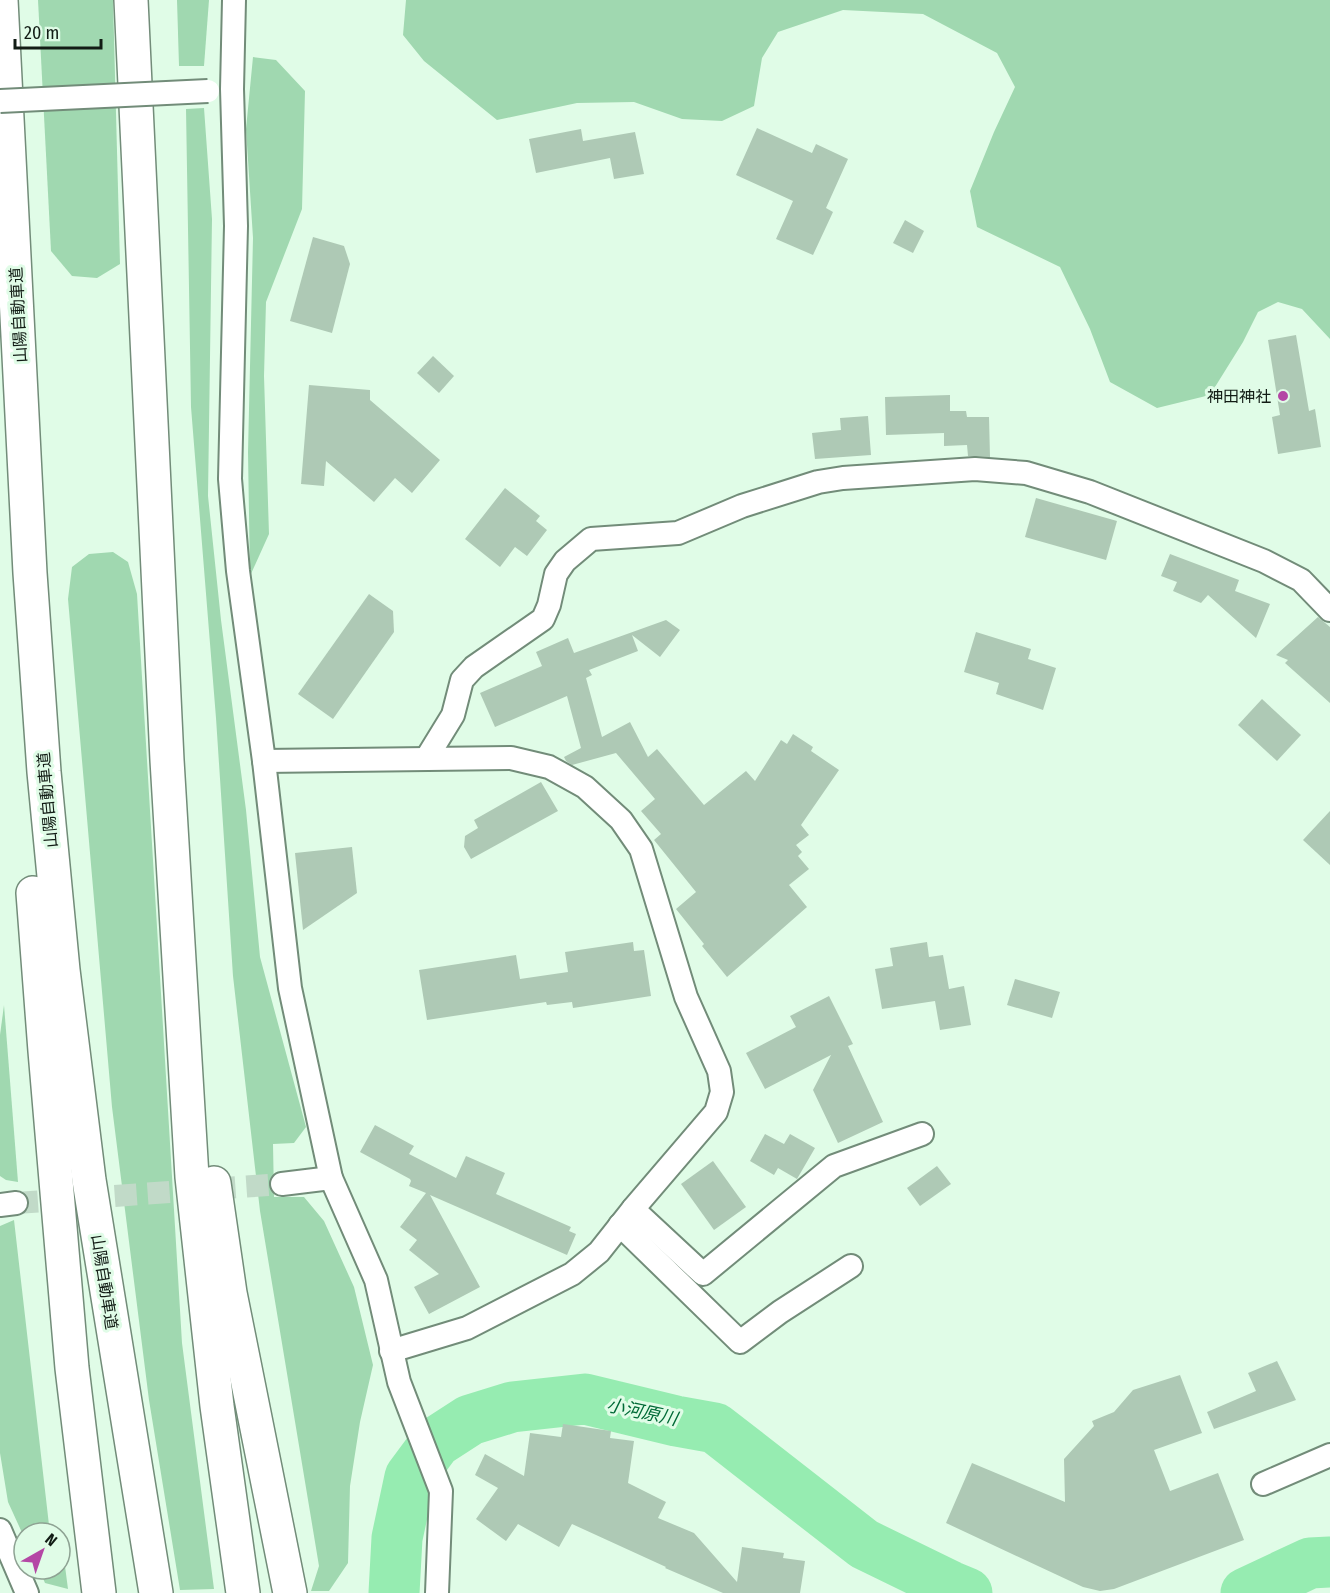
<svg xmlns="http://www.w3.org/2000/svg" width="1330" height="1593" viewBox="0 0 1330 1593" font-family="'Fira Sans Condensed','Noto Sans JP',sans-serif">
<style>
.green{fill:#a0d8b0}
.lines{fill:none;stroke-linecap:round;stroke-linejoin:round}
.river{stroke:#96ecb1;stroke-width:51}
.building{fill:#aec9b5}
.minor-tunnel{stroke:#c1dac8;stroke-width:22;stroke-dasharray:22 11;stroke-linecap:butt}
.minor-casing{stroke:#728c79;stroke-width:26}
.motorway-casing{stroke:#728c79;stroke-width:36}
.minor{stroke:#fff;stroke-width:22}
.motorway{stroke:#fff;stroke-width:33}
.minor-bridge-casing{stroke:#728c79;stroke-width:26;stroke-linecap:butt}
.minor-bridge{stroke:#fff;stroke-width:22}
.poi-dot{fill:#b447a5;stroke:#e0fce7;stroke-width:2}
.labels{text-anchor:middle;stroke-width:6;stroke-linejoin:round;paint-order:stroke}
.street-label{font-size:16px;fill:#121c15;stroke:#e0fce7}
.poi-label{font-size:16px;fill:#121c15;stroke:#e0fce7;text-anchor:end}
.water-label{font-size:18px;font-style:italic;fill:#006a37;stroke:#e0fce7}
</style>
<rect width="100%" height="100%" fill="#e0fce7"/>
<g class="green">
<path d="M 38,0 L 113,0 L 120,264 L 97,278 L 72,276 L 51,251 Z"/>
<path d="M 177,0 L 209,0 L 204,66 L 179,66 Z"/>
<path d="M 406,0 L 1330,0 L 1330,339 L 1302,309 L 1278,302 L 1258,312 L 1243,342 L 1210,395 L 1157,408 L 1110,382 L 1090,329 L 1060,267 L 977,227 L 970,191 L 994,132 L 1015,87 L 997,53 L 923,14 L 843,10 L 778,32 L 762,58 L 754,106 L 722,121 L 682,119 L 634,102 L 577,103 L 497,120 L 424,61 L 403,35 Z"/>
<path d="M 253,57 L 276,60 L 305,91 L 302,209 L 266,302 L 264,376 L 269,534 L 250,576 L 248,452 L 253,238 L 246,129 Z"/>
<path d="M 204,108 L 212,219 L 208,496 L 221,620 L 246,810 L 260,957 L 306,1127 L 294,1143 L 273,1144 L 274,1197 L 304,1197 L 324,1221 L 354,1287 L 373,1365 L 360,1422 L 350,1486 L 348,1563 L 329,1591 L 311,1591 L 319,1566 L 260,1211 L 233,976 L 216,718 L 191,407 L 186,109 Z"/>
<path d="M 113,552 L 128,562 L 137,594 L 182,1343 L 214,1589 L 180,1590 L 149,1400 L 112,1107 L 68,599 L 72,567 L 89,554 Z"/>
<path d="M 4,1005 L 18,1182 L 6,1180 L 0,1176 L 0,1035 Z"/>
<path d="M 14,1220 L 49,1525 L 53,1533 L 24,1533 L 24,1537 L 8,1502 L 0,1453 L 0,1226 Z"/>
<path d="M 60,1545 L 63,1551 L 68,1589 L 45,1583 L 39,1569 L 60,1569 Z"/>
</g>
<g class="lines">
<g class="river">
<path d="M 394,1593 L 397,1538 L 410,1477 L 436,1442 L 470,1420 L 512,1407 L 585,1399 L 676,1421 L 715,1428 L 864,1544 L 950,1586 L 967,1593"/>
<path d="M 1246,1593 L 1310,1563 L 1330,1562"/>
</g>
</g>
<g class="building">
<path d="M 757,128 L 812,153 L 816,144 L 848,159 L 826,208 L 833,212 L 813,255 L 776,239 L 793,201 L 736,175 Z"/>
<path d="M 581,129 L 583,141 L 635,132 L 644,174 L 614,179 L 610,158 L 536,173 L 529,139 Z"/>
<path d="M 905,220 L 924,231 L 913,253 L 893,243 Z"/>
<path d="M 313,237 L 344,246 L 350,264 L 332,333 L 290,321 Z"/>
<path d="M 1296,335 L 1309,411 L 1315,409 L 1321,447 L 1278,454 L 1272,417 L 1280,415 L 1268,340 Z"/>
<path d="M 433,356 L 454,376 L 439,393 L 417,373 Z"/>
<path d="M 309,385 L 370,390 L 370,400 L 440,460 L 412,493 L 395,478 L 374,502 L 326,461 L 324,486 L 301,484 Z"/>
<path d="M 950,395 L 950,411 L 966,411 L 967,417 L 989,417 L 990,457 L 968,456 L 967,445 L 944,446 L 944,433 L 886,435 L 885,397 Z"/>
<path d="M 868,416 L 871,455 L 815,459 L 812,433 L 841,430 L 840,418 Z"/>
<path d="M 505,488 L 540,516 L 536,521 L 547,530 L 527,556 L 515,547 L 500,567 L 465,539 Z"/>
<path d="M 1036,498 L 1117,521 L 1106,560 L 1025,537 Z"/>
<path d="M 1170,554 L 1239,580 L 1235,591 L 1270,604 L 1256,638 L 1208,595 L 1201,603 L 1173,591 L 1177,582 L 1161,576 Z"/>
<path d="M 369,594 L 393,611 L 394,632 L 333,719 L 298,694 Z"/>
<path d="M 1318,617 L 1330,627 L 1330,703 L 1285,663 L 1288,660 L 1276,655 Z"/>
<path d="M 666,620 L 680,630 L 660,657 L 632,635 L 638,651 L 589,670 L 592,675 L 586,678 L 602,737 L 630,722 L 648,757 L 657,749 L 704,805 L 746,771 L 755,781 L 781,740 L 787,744 L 793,734 L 813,747 L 811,751 L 839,770 L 801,825 L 809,835 L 796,845 L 802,852 L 798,856 L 809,869 L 789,885 L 807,907 L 727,977 L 702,946 L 704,944 L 676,909 L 696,892 L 654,840 L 661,834 L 641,811 L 655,799 L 616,753 L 572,765 L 566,761 L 564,757 L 581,748 L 567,696 L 495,727 L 480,693 L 542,666 L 536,652 L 568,638 L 574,653 Z"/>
<path d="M 976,632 L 1031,649 L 1028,659 L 1056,668 L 1043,710 L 996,694 L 999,683 L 964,672 Z"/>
<path d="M 1262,699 L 1301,735 L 1277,761 L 1238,725 Z"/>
<path d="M 541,782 L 558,811 L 471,859 L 464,847 L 465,836 L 478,828 L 474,820 Z"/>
<path d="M 1330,811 L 1330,865 L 1303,840 Z"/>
<path d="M 352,847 L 357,893 L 303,930 L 295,853 Z"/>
<path d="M 633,942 L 634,951 L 644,950 L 651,996 L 573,1008 L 572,1002 L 547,1005 L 546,1002 L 427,1020 L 419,970 L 516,955 L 520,979 L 568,972 L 565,952 Z"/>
<path d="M 927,942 L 929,957 L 943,955 L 949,989 L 964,986 L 971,1025 L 940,1030 L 935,1001 L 882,1009 L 875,969 L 893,966 L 890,948 Z"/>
<path d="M 1015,979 L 1060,992 L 1052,1018 L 1007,1005 Z"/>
<path d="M 829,996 L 853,1044 L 848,1046 L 883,1122 L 838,1143 L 813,1090 L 831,1055 L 765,1089 L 746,1053 L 796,1027 L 790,1016 Z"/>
<path d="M 375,1125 L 414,1146 L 409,1154 L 456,1178 L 466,1156 L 505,1173 L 496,1194 L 571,1227 L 569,1231 L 576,1234 L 567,1255 L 430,1195 L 480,1287 L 429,1314 L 414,1287 L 439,1274 L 409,1250 L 417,1240 L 400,1227 L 426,1193 L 409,1186 L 411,1181 L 410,1179 L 360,1152 Z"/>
<path d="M 765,1134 L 784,1144 L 790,1134 L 815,1148 L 797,1179 L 778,1168 L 774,1175 L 750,1161 Z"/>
<path d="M 713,1161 L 746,1207 L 714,1230 L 681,1184 Z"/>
<path d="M 937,1166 L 951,1184 L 920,1206 L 907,1188 Z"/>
<path d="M 1277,1361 L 1296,1400 L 1214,1429 L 1207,1412 L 1256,1391 L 1248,1373 Z"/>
<path d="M 1180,1375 L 1202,1433 L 1154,1450 L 1170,1491 L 1218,1473 L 1244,1540 L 1114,1589 L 1100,1591 L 1083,1587 L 946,1523 L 972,1463 L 1065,1502 L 1064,1459 L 1094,1426 L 1092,1421 L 1114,1412 L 1133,1390 Z"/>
<path d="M 563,1424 L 611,1431 L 610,1438 L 634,1441 L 628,1483 L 666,1502 L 658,1518 L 694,1533 L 737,1582 L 742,1547 L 784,1553 L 783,1558 L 805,1561 L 800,1593 L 723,1593 L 665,1568 L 666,1567 L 572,1524 L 559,1547 L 518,1524 L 506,1541 L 476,1519 L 498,1488 L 475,1475 L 485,1454 L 524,1476 L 530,1433 L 561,1437 Z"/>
</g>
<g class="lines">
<path class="minor-tunnel" d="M 16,1203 L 282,1184"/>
<defs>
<g id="minor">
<path d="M 234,0 L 232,89 L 236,226 L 230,479 L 238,571 L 264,761 L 290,988 L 331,1178 L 376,1280 L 399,1382 L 441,1491 L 437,1593"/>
<path d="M 426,759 L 453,715 L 462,680 L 474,667 L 543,619 L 549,605 L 556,574 L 565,561 L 591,539 L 678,533 L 742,506 L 818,482 L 843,478 L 975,469 L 1026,473 L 1090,492 L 1264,561 L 1301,580 L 1330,610"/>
<path d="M 264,761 L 511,758 L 549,767 L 585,787 L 621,820 L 641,849 L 686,997 L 719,1071 L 722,1092 L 716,1112 L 633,1209 L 599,1252 L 572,1274 L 467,1328 L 391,1351"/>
<path d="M 282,1184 L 331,1178"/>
<path d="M 0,1205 L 16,1203"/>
<path d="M 633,1209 L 703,1274 L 834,1166 L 922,1134"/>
<path d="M 620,1225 L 740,1342 L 780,1312 L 851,1266"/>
<path d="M 1263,1484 L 1330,1455"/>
<path d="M 0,1530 L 27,1593"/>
</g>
<g id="motorway">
<path d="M 1,0 L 30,573 L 44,772 L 63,970 L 89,1180 L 156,1593"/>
<path d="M 131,0 L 167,760 L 192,1177 L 217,1406 L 243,1593"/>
<path d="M 33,893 L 45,1051 L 72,1368 L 99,1593"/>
<path d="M 214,1183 L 230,1293 L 290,1593"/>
</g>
</defs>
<use href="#minor" class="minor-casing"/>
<use href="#motorway" class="motorway-casing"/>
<use href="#minor" class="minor"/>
<use href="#motorway" class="motorway"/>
<defs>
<path id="minor-bridge" d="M 0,101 L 208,91"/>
</defs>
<use href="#minor-bridge" class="minor-bridge-casing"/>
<use href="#minor-bridge" class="minor-bridge"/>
</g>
<circle class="poi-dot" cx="1283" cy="396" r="6"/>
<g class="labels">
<g class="street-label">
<text transform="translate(18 315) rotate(-93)" y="6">山陽自動車道</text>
<text transform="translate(47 800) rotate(-95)" y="6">山陽自動車道</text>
<text transform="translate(105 1282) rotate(81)" y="6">山陽自動車道</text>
</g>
<g class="poi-label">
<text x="1271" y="402">神田神社</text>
</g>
<g class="water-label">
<text transform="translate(642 1412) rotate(12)" y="6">小河原川</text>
</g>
</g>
<g transform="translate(42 1551) rotate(40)"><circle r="28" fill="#e0fce7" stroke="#8ea293" stroke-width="1.5"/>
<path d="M0-4.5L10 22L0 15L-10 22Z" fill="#b447a5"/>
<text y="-9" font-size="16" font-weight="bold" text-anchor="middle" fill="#121c15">N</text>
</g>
<path d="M15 39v9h86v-9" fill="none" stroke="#121c15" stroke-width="3"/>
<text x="24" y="39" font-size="18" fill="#121c15" stroke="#e0fce7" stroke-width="4.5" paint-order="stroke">20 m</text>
</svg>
